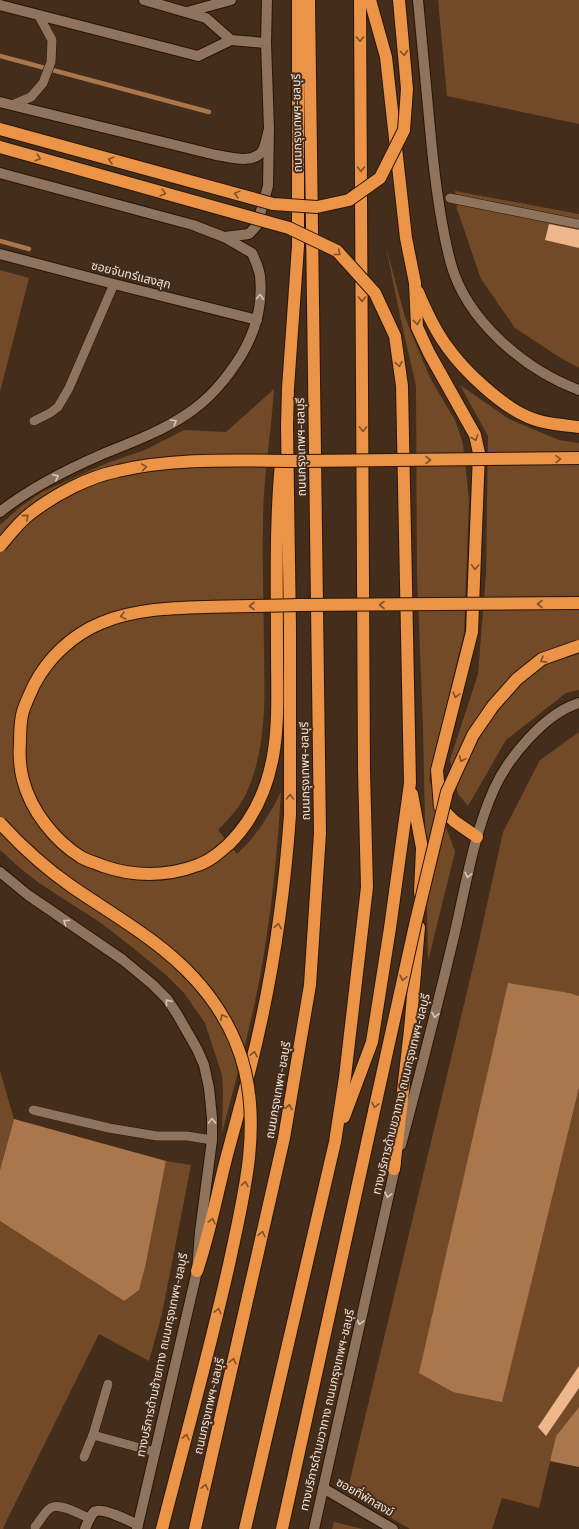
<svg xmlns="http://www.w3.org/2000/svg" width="579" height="1529" viewBox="0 0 579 1529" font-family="'PT Serif','Noto Sans Thai',serif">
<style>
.green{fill:#724a28}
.water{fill:#aa774d}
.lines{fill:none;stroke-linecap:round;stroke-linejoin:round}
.stream{stroke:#aa774d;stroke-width:4.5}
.building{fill:#edb68b}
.lane-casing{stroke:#291503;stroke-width:10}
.street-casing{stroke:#291503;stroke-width:12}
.secondary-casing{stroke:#291503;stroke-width:12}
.highway-casing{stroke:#291503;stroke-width:14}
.lane{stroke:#8e735f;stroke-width:9}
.street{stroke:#8e735f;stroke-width:10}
.secondary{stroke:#8e735f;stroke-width:10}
.highway{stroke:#eb9347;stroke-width:12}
.highway-bridge-casing{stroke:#291503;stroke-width:14;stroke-linecap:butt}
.highway-bridge{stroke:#eb9347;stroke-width:12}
.oneway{stroke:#7e512a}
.oneway2{stroke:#d9c7ba}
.labels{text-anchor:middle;stroke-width:4;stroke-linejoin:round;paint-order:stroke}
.street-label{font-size:12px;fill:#f2e3d8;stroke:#442d1b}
</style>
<rect width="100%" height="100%" fill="#442d1b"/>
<g class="green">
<path d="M 438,0 L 579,0 L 579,124 L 447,96 Z"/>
<path d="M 455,191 L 579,214 L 579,368 L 556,355 L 515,328 L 481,279 L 457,209 Z"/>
<path d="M 386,247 L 405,317 L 430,378 L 455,420 L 463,444 L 469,500 L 464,633 L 429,779 L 455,852 L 428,961 L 423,727 L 417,575 L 416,386 L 400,316 Z"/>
<path d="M 0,270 L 29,278 L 0,392 Z"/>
<path d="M 460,385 L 509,419 L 559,440 L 579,443 L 579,690 L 566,693 L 506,740 L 468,806 L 458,794 L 450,760 L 478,674 L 486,574 L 488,436 Z"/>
<path d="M 274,389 C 271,434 263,479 263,525 C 262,568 264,611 264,655 C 265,702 266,748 247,792 C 240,807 229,819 218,830 L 237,854 C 258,834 268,817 281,792 C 277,856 271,919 259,982 C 249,1033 235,1083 222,1133 L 223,1092 L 222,1075 L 205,1023 L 184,993 L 165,974 L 132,947 L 101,923 L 39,883 L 20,868 L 0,850 L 0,525 L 20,507 L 42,492 L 107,463 L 145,450 L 184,430 L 226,432 Z"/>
<path d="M 579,732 L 579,996 L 570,993 L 508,984 L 502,1401 L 579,1088 L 579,1407 L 556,1436 L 539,1508 L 502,1498 L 492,1529 L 410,1529 L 349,1494 L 350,1480 L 477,950 L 503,832 L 540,760 Z"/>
<path d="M 0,1071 L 14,1119 L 0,1170 Z"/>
<path d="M 166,1161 L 191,1165 L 162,1314 L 149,1361 L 99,1334 L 3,1528 L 4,1529 L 0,1529 L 0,1221 L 124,1301 L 146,1263 Z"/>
<path d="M 334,1522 L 363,1529 L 332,1529 Z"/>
</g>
<g class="water">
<path d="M 508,983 L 570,993 L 579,996 L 579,1088 L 502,1402 L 453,1392 L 419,1373 Z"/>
<path d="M 14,1119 L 166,1161 L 146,1263 L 139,1290 L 124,1301 L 0,1221 L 0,1170 Z"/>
<path d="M 579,1407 L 579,1467 L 550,1461 L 556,1436 Z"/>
</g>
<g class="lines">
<g class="stream">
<path d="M 0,56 L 209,112"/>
<path d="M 0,241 L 29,249"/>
</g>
</g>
<g class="building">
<path d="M 549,224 L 579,230 L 579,248 L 545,240 Z"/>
<path d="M 579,1366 L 579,1388 L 546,1436 L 538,1427 Z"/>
</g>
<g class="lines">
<defs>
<g id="lane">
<path d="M 12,105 L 31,97 L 43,83 L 51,62 L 52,40 L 39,16"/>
<path d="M 450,198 L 579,224"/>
<path d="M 34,421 L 50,413 L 58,407 L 69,388 L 114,284"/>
<path d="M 33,1110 L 109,1128 L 157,1136 L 187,1136 L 212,1140"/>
<path d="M 93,1435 L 155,1452"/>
<path d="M 84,1457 L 93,1435 L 108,1384"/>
<path d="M 35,1527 C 40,1521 44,1513 49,1509 C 58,1501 80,1514 90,1519"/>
</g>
<g id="street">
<path d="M 144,0 L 206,18 L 231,40 L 266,43"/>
<path d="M 0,5 L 198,56 L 231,40"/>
<path d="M 0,254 L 114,284 L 257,320"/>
<path d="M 323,1488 L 393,1529"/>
<path d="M 85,1529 C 87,1524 90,1516 94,1512 C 100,1506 130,1521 138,1525"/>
</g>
<g id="secondary">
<path d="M 418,0 C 422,46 427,93 431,139 C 435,181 440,223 451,264 C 467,321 525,370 579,390"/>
<path d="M 187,12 L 231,0"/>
<path d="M 0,102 L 216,155 C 230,157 254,165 263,150 C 266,144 267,135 269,129"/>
<path d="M 0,173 L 193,225 L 224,237 L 252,253 C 255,260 259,268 260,276 C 263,303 256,330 242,354 C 228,377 210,399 187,414 C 162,431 133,442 105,453 C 68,469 31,487 0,512"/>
<path d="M 224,237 L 249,234 L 257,225 L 268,186 L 269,129 L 266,43 L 267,0"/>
<path d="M 0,872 L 28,895 L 123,960 L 152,984 L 167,999 L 177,1014 L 197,1049 L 204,1065 L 209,1088 L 212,1118 L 212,1140 L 200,1232 L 197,1271 L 137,1529"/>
<path d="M 401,1145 C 420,1074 438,1003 455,932 C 466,884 474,834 494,789 C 508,758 545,713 579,703"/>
<path d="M 314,1529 L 396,1163"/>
</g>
<g id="highway">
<path d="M 370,0 L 386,57 L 406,238 L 415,283 L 417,327 L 429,353 L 475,435 L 479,453 L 472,632 L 437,770 L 440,807 L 454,821 L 477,837"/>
<path d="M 418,292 C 426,311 435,331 448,348 C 465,372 502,406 528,417 C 544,424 562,425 579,427"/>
<path d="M 412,794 L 422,848 L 420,893"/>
<path d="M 229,844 C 253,820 267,790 273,756 C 279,723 277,687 277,654 C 277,590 275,526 281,463"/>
<path d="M 344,1117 L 372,1042 L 390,928 L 410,783 L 402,386"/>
<path d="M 394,1169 L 410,1030 L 419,927"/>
<path d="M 197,1271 C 209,1236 216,1199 225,1163 C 233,1132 242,1101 250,1069 C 271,986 284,901 290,815 L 290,628 L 287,426 L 288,388 L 298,246 L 298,0"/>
<path d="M 195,1529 L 284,1138 L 310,985 L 320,833 L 309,0"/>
<path d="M 245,1529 L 335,1142 L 345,1077 L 367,887 L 364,771 L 360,0"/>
</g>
</defs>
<use href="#lane" class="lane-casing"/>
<use href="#street" class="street-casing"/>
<use href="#secondary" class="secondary-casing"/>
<use href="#highway" class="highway-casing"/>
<use href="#lane" class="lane"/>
<use href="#street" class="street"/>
<use href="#secondary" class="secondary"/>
<use href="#highway" class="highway"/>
<defs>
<g id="highway-bridge">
<path d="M 0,129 L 273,204 L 317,207 L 349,200 L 380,178 L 404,130 L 407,89 L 399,0"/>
<path d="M 0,147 L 289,228 L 337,251 L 375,293 L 395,336 L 402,386"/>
<path d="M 0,546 C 10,534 19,522 31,513 C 56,494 88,477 118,471 C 178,457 242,461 303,461 C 395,460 487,459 579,458"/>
<path d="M 0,823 C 22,847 45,868 71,886 C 113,915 159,940 194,978 C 218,1004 237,1037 245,1071 C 260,1134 243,1198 230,1260 C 210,1350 185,1439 162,1529"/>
<path d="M 229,844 C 220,852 210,861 198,865 C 166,877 135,877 103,866 C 96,863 88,861 81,857 C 55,841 31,811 23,780 C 20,768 19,755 20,743 C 20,733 20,721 23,711 C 26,702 30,694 34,685 C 48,658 72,635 101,623 C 134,609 171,608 206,607 C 237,606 268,606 299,605 C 393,605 486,604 579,603"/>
<path d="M 282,1529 L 415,925 L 447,792 L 473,735 L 493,706 L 517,679 L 542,659 L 579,646"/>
</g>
</defs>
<use href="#highway-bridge" class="highway-bridge-casing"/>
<use href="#highway-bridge" class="highway-bridge"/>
</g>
<defs><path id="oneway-chevron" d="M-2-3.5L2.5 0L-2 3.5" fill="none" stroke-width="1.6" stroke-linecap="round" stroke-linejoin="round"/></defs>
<g class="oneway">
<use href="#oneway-chevron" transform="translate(360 39) rotate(89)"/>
<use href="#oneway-chevron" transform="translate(404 53) rotate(85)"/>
<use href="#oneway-chevron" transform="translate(38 158) rotate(16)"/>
<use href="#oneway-chevron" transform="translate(111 160) rotate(-165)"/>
<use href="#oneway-chevron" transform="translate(361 169) rotate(90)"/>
<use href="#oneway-chevron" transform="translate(163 193) rotate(16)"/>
<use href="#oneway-chevron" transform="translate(237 194) rotate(-165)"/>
<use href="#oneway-chevron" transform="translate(338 253) rotate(39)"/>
<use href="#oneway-chevron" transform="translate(362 299) rotate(90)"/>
<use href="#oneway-chevron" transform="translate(417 322) rotate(84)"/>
<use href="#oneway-chevron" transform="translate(399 364) rotate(81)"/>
<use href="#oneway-chevron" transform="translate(363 429) rotate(90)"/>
<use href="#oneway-chevron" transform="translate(475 438) rotate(70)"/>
<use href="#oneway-chevron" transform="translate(558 459) rotate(-1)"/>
<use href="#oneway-chevron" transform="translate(428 460)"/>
<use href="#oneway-chevron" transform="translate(144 467) rotate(-9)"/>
<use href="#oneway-chevron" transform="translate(26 517) rotate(-41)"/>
<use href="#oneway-chevron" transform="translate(475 567) rotate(92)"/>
<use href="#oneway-chevron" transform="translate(540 604) rotate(180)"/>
<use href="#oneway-chevron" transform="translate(382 605) rotate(180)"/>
<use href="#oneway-chevron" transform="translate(252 606) rotate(180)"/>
<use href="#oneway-chevron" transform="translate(123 616) rotate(166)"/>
<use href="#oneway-chevron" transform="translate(543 660) rotate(151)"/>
<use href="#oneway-chevron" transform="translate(456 695) rotate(105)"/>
<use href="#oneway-chevron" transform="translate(462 759) rotate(114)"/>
<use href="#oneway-chevron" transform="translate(290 797) rotate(-90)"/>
<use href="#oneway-chevron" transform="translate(278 926) rotate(-80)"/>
<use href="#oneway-chevron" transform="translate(403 978) rotate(102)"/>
<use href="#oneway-chevron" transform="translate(223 1017) rotate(-118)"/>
<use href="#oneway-chevron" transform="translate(254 1054) rotate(-78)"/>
<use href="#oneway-chevron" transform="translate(375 1105) rotate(102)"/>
<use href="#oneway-chevron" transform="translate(289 1107) rotate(-80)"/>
<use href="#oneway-chevron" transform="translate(245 1184) rotate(-79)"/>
<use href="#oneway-chevron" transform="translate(212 1221) rotate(-76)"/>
<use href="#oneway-chevron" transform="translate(262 1234) rotate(-77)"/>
<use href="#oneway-chevron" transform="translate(218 1311) rotate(-76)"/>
<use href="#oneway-chevron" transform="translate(233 1361) rotate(-77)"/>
<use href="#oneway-chevron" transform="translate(186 1437) rotate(-76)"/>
<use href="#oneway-chevron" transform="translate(205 1487) rotate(-77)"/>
</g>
<g class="oneway2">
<use href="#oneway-chevron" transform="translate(260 297) rotate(-86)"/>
<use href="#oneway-chevron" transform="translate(174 422) rotate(-31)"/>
<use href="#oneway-chevron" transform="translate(56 477) rotate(-26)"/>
<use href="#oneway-chevron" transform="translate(468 875) rotate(103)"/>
<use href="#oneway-chevron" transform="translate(66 922) rotate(-146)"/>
<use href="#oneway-chevron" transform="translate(168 1002) rotate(-128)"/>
<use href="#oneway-chevron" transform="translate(435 1015) rotate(103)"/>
<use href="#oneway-chevron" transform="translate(212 1121) rotate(-92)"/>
<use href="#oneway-chevron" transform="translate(388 1195) rotate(102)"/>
<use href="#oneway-chevron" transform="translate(360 1322) rotate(102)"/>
</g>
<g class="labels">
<g class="street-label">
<text transform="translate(297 123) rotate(-91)" y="4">ถนนกรุงเทพฯ-ชลบุรี</text>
<text transform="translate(131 275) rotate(14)" y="4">ซอยจันทร์แสงสุก</text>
<text transform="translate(301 447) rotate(-91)" y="4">ถนนกรุงเทพฯ-ชลบุรี</text>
<text transform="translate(305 771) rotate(-91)" y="4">ถนนกรุงเทพฯ-ชลบุรี</text>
<text transform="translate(278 1090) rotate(-80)" y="4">ถนนกรุงเทพฯ-ชลบุรี</text>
<text transform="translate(401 1094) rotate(-76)" y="4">ทางบริการด้านขวาทาง ถนนกรุงเทพฯ-ชลบุรี</text>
<text transform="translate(162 1355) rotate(-78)" y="4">ทางบริการด้านซ้ายทาง ถนนกรุงเทพฯ-ชลบุรี</text>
<text transform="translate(209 1406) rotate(-77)" y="4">ถนนกรุงเทพฯ-ชลบุรี</text>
<text transform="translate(327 1410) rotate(-77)" y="4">ทางบริการด้านขวาทาง ถนนกรุงเทพฯ-ชลบุรี</text>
<text transform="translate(365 1497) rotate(30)" y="4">ซอยที่พักสงฆ์</text>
</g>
</g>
</svg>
